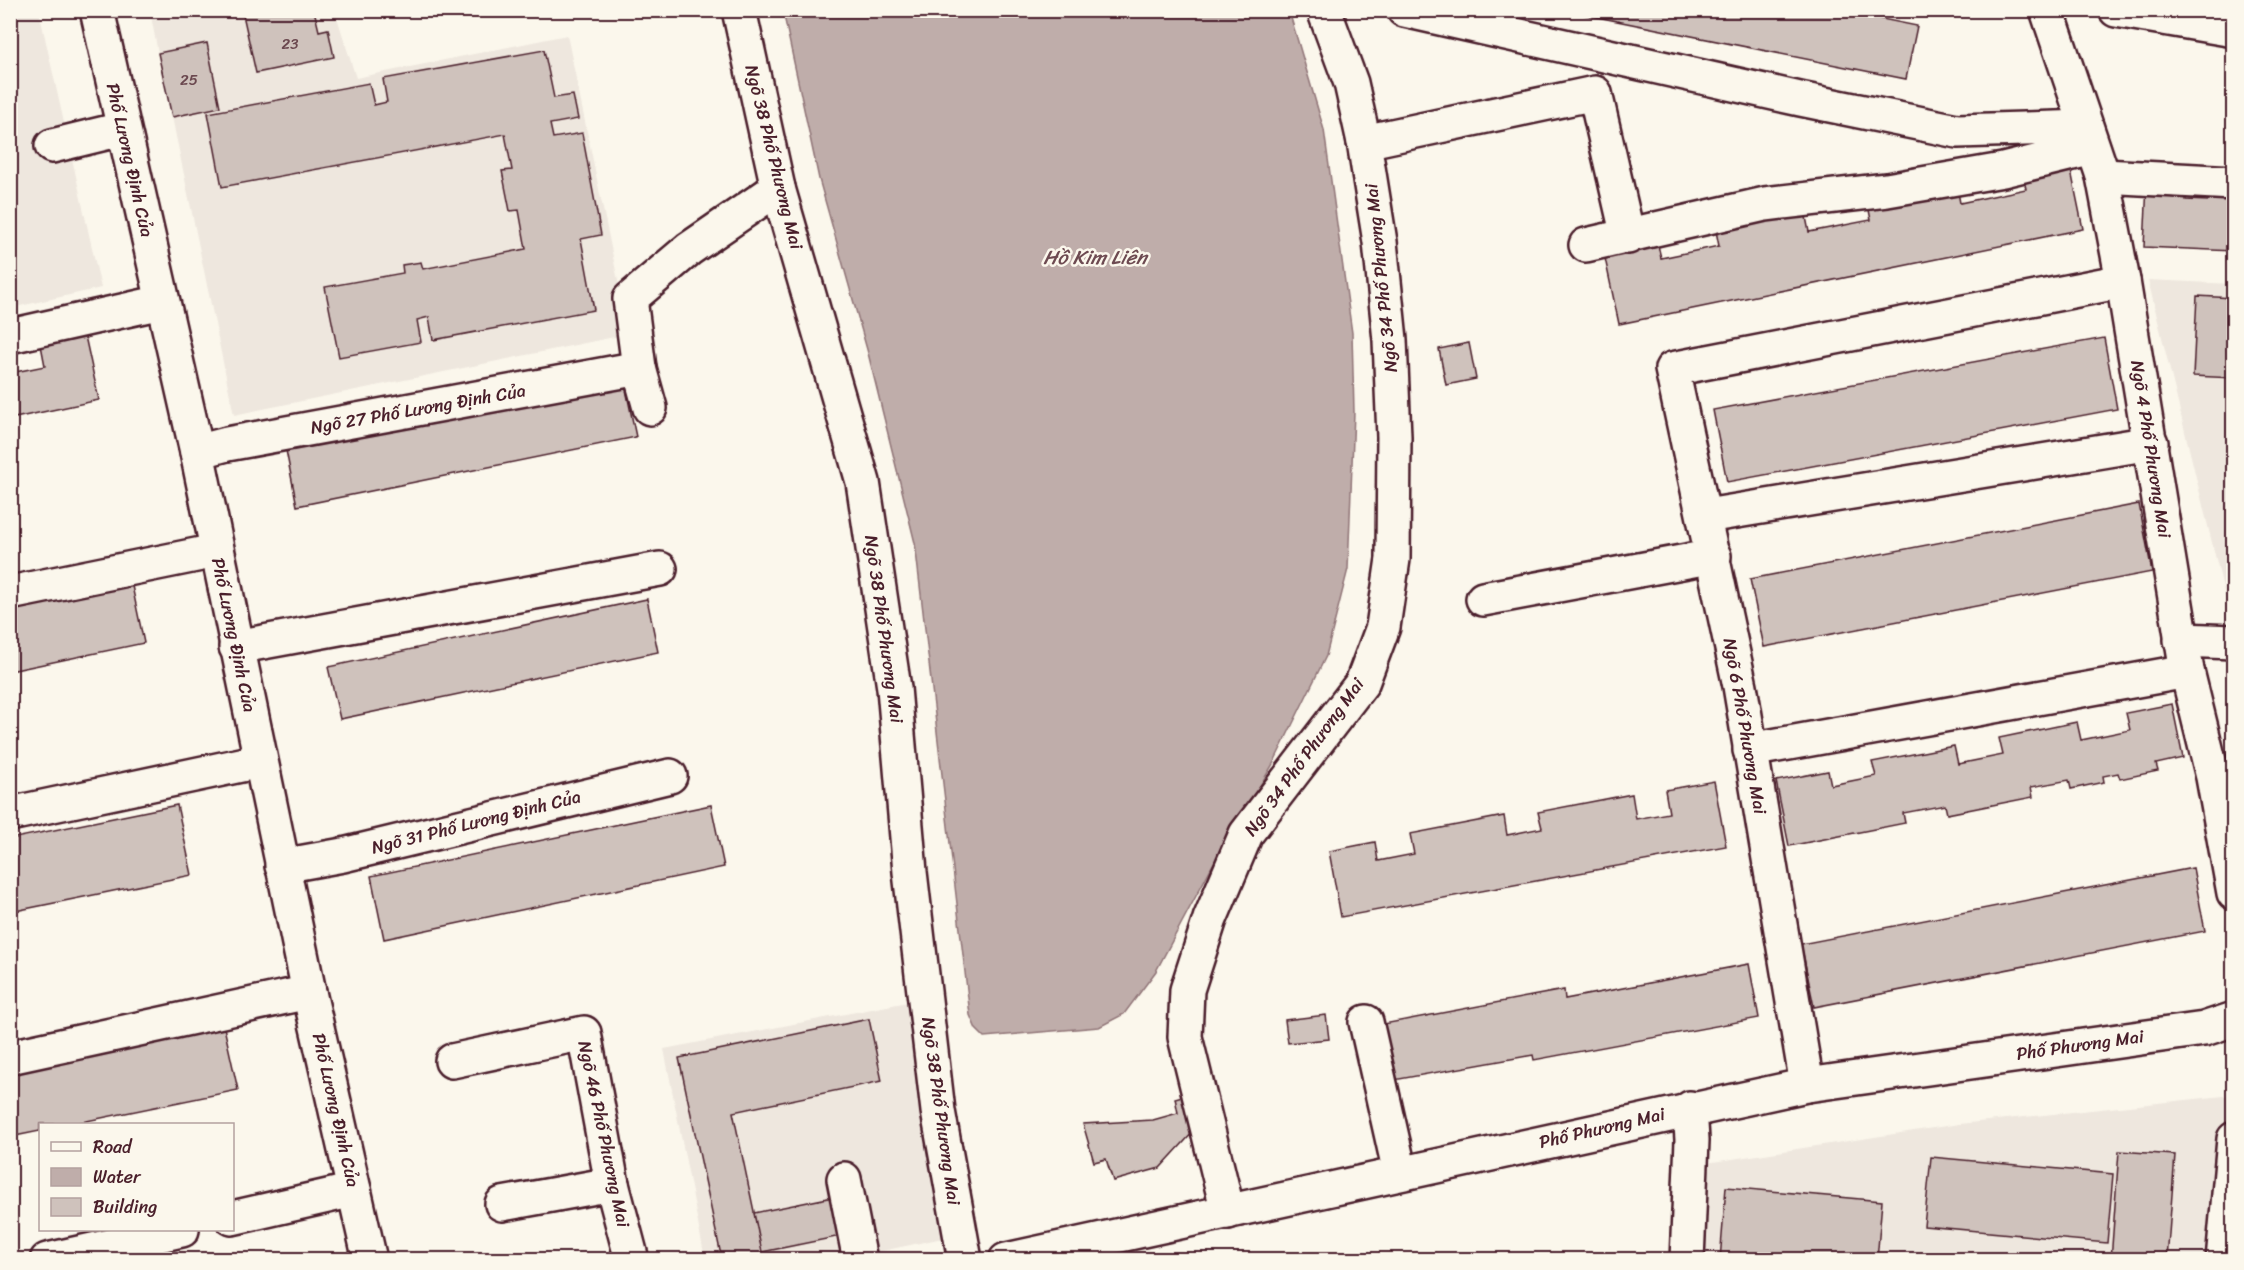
<svg xmlns="http://www.w3.org/2000/svg" width="2244" height="1270" viewBox="0 0 2244 1270" font-family="Sriracha,sans-serif">
<style>
.built{fill:#eee7de}
.water{fill:#bfadaa;stroke:#907477;stroke-width:1.5}
.building{fill:#cfc2bc;stroke:#4a1f2b;stroke-width:1.5}
.lines{fill:none;stroke-linecap:round;stroke-linejoin:round}
.minor-casing{stroke:#4a1f2b;stroke-width:38}
.minor{stroke:#fbf7ec;stroke-width:33}
.labels{text-anchor:middle;stroke-width:5;stroke-linejoin:round;paint-order:stroke}
.number-label{font-size:15px;fill:#6b484f}
.street-label{font-size:18px;fill:#4a1f2b;stroke:#fbf7ec}
.water-label{font-size:20px;font-style:italic;fill:#6d4a51;stroke:#fbf7ec}
</style>
<rect width="100%" height="100%" fill="#fbf7ec"/>
<filter id="ink" filterUnits="userSpaceOnUse"><feTurbulence type="fractalNoise" baseFrequency=".0167" numOctaves="2"/><feDisplacementMap in="SourceGraphic" scale="12" xChannelSelector="R" yChannelSelector="G"/><feConvolveMatrix kernelMatrix="1 2 1 2 8 2 1 2 1" color-interpolation-filters="sRGB"/></filter>
<g filter="url(#ink)">
<g class="built">
<path d="M 10,11 L 39,11 L 101,288 L 11,308 Z"/>
<path d="M 150,11 L 335,11 L 356,78 L 567,35 L 629,334 L 234,415 L 172,117 L 220,107 L 207,43 L 158,53 Z"/>
<path d="M 2148,280 L 2233,284 L 2233,629 Z"/>
<path d="M 908,1002 L 952,1236 L 845,1259 L 705,1259 L 664,1049 Z"/>
<path d="M 2233,1095 L 2233,1259 L 1688,1260 L 1700,1164 L 1959,1124 Z"/>
</g>
<path class="water" d="M 783,11 L 1289,11 L 1324,130 L 1352,333 L 1354,412 L 1348,569 L 1326,656 L 1273,764 L 1212,866 L 1156,971 L 1124,1014 L 1099,1027 L 984,1037 L 976,1029 L 970,1015 L 915,543 L 868,353 L 819,179 Z"/>
<g class="building">
<path d="M 242,10 L 314,10 L 319,31 L 328,29 L 334,57 L 256,73 Z"/>
<path d="M 1562,10 L 1838,10 L 1917,26 L 1906,79 Z"/>
<path d="M 207,43 L 220,107 L 172,117 L 158,53 Z"/>
<path d="M 544,50 L 554,98 L 573,95 L 578,119 L 550,124 L 553,138 L 582,133 L 601,235 L 581,239 L 594,310 L 433,340 L 429,317 L 417,320 L 421,342 L 339,357 L 325,287 L 403,273 L 402,265 L 421,262 L 423,269 L 526,249 L 519,210 L 510,211 L 502,171 L 512,170 L 505,134 L 222,187 L 208,113 L 369,83 L 374,105 L 387,102 L 383,79 Z"/>
<path d="M 2069,161 L 2083,229 L 1619,324 L 1602,244 L 1655,233 L 1661,258 L 1719,246 L 1715,226 L 1804,207 L 1809,232 L 1871,220 L 1867,200 L 1956,181 L 1960,203 L 2026,189 L 2022,170 Z"/>
<path d="M 2147,184 L 2187,186 L 2186,200 L 2208,201 L 2208,188 L 2234,189 L 2234,251 L 2144,247 Z"/>
<path d="M 2197,296 L 2234,298 L 2234,378 L 2193,376 Z"/>
<path d="M 85,336 L 99,400 L 10,419 L 10,352 L 15,372 L 45,366 L 41,345 Z"/>
<path d="M 2104,338 L 2117,409 L 1727,482 L 1713,410 Z"/>
<path d="M 1469,343 L 1476,379 L 1446,385 L 1439,349 Z"/>
<path d="M 623,375 L 636,437 L 297,506 L 285,445 Z"/>
<path d="M 2139,504 L 2152,572 L 1764,647 L 1750,579 Z"/>
<path d="M 131,581 L 144,643 L 10,671 L 10,606 Z"/>
<path d="M 647,599 L 658,652 L 340,719 L 328,667 Z"/>
<path d="M 2172,704 L 2183,758 L 2156,764 L 2158,771 L 2120,779 L 2118,773 L 2103,776 L 2104,782 L 2071,789 L 2069,780 L 2031,787 L 2033,797 L 1947,814 L 1945,805 L 1903,813 L 1905,823 L 1789,846 L 1776,781 L 1828,771 L 1831,785 L 1876,776 L 1872,762 L 1954,746 L 1958,764 L 2003,755 L 1999,738 L 2077,722 L 2081,740 L 2130,730 L 2126,713 Z"/>
<path d="M 1714,781 L 1726,846 L 1341,917 L 1329,851 L 1375,842 L 1378,861 L 1414,854 L 1410,834 L 1504,816 L 1507,835 L 1542,828 L 1538,812 L 1632,794 L 1636,819 L 1669,813 L 1665,790 Z"/>
<path d="M 177,805 L 192,875 L 10,912 L 10,839 Z"/>
<path d="M 711,805 L 724,867 L 384,939 L 371,876 Z"/>
<path d="M 2193,868 L 2205,931 L 1814,1007 L 1801,944 Z"/>
<path d="M 1749,964 L 1759,1018 L 1534,1060 L 1533,1055 L 1383,1082 L 1373,1026 L 1564,990 L 1565,999 Z"/>
<path d="M 1326,1015 L 1329,1039 L 1288,1043 L 1285,1020 Z"/>
<path d="M 869,1019 L 882,1081 L 733,1112 L 764,1259 L 722,1260 L 679,1058 Z"/>
<path d="M 223,1023 L 238,1090 L 72,1124 L 40,1124 L 40,1131 L 10,1137 L 10,1067 Z"/>
<path d="M 1186,1095 L 1195,1130 L 1160,1168 L 1113,1181 L 1106,1159 L 1094,1162 L 1083,1124 L 1153,1120 L 1178,1113 L 1175,1098 Z"/>
<path d="M 2119,1151 L 2175,1155 L 2167,1260 L 2111,1260 Z"/>
<path d="M 1931,1157 L 2113,1174 L 2107,1243 L 1924,1226 Z"/>
<path d="M 1726,1187 L 1882,1201 L 1877,1260 L 1720,1260 Z"/>
<path d="M 833,1197 L 841,1236 L 762,1252 L 754,1213 Z"/>
</g>
<g class="lines">
<defs>
<g id="minor">
<path d="M 97,10 L 197,452 L 309,992 L 370,1260"/>
<path d="M 739,10 L 778,188 L 863,482 L 894,688 L 910,872 L 938,1111 L 965,1260"/>
<path d="M 1404,10 L 1800,99 L 1957,131 L 2086,127"/>
<path d="M 2047,10 L 2103,176 L 2123,281 L 2187,671 L 2213,777 L 2234,893"/>
<path d="M 2116,10 L 2234,30"/>
<path d="M 1364,142 L 1595,93 L 1628,237"/>
<path d="M 52,146 L 122,129"/>
<path d="M 2103,176 L 2234,183"/>
<path d="M 1586,245 L 1765,204 L 1887,190 L 2003,170 L 2093,148"/>
<path d="M 10,336 L 162,302"/>
<path d="M 650,408 L 639,368 L 630,299 L 689,249 L 778,188"/>
<path d="M 197,452 L 227,444 L 639,368"/>
<path d="M 1706,516 L 2151,443"/>
<path d="M 10,593 L 216,551"/>
<path d="M 1483,599 L 1714,556"/>
<path d="M 2181,640 L 2234,642"/>
<path d="M 236,647 L 660,569"/>
<path d="M 1750,750 L 2187,671"/>
<path d="M 10,814 L 260,761"/>
<path d="M 282,866 L 343,855 L 670,776"/>
<path d="M 1366,1022 L 1400,1173"/>
<path d="M 10,1057 L 309,992"/>
<path d="M 452,1061 L 584,1033 L 612,1184 L 632,1260"/>
<path d="M 1807,1085 L 1740,686 L 1672,369 L 2123,281"/>
<path d="M 844,1179 L 860,1260"/>
<path d="M 502,1204 L 612,1184"/>
<path d="M 1228,1212 L 1185,1037 L 1187,990 L 1210,919 L 1246,834 L 1362,683 L 1383,627 L 1393,559 L 1394,437 L 1390,340 L 1380,242 L 1364,142 L 1351,83 L 1324,10"/>
<path d="M 232,1218 L 354,1190"/>
<path d="M 47,1260 L 182,1230"/>
<path d="M 1006,1260 L 1807,1085 L 2204,1029 L 2234,1019"/>
<path d="M 1687,1260 L 1692,1140 L 1690,1108"/>
<path d="M 2223,1260 L 2234,1139"/>
</g>
</defs>
<use href="#minor" class="minor-casing"/>
<use href="#minor" class="minor"/>
</g>
</g>
<g class="labels">
<g class="number-label">
<text x="290" y="49">23</text>
<text x="189" y="85">25</text>
</g>
<g class="street-label">
<text transform="translate(774 157) rotate(76)" y="6">Ngõ 38 Phố Phương Mai</text>
<text transform="translate(130 160) rotate(77)" y="6">Phố Lương Định Của</text>
<text transform="translate(1381 278) rotate(-96)" y="6">Ngõ 34 Phố Phương Mai</text>
<text transform="translate(418 409) rotate(-10)" y="6">Ngõ 27 Phố Lương Định Của</text>
<text transform="translate(2151 449) rotate(81)" y="6">Ngõ 4 Phố Phương Mai</text>
<text transform="translate(884 629) rotate(82)" y="6">Ngõ 38 Phố Phương Mai</text>
<text transform="translate(234 635) rotate(78)" y="6">Phố Lương Định Của</text>
<text transform="translate(1745 726) rotate(80)" y="6">Ngõ 6 Phố Phương Mai</text>
<text transform="translate(1304 757) rotate(-54)" y="6">Ngõ 34 Phố Phương Mai</text>
<text transform="translate(476 822) rotate(-14)" y="6">Ngõ 31 Phố Lương Định Của</text>
<text transform="translate(2080 1045) rotate(-8)" y="6">Phố Phương Mai</text>
<text transform="translate(336 1110) rotate(77)" y="6">Phố Lương Định Của</text>
<text transform="translate(941 1111) rotate(82)" y="6">Ngõ 38 Phố Phương Mai</text>
<text transform="translate(1602 1128) rotate(-13)" y="6">Phố Phương Mai</text>
<text transform="translate(604 1134) rotate(78)" y="6">Ngõ 46 Phố Phương Mai</text>
</g>
<g class="water-label">
<text x="1095" y="264">Hồ Kim Liên</text>
</g>
</g>
<rect width="2244" height="1270" fill="none" stroke="#fbf7ec" stroke-width="36"/>
<rect x="18" y="18" width="2208" height="1234" fill="none" stroke="#4a1f2b" stroke-width="2" filter="url(#ink)"/>
<rect x="39" y="1123" width="195" height="108" fill="#fbf7ec" stroke="#b4a19f" stroke-width="1.5"/>
<rect x="51" y="1142" width="30" height="9" fill="#fbf7ec" stroke="#b4a19f" stroke-width="1.5"/>
<text x="93" y="1153" font-size="18" fill="#4a1f2b">Road</text>
<rect x="51" y="1168" width="30" height="18" fill="#bfadaa" stroke="#b4a19f" stroke-width="1.5"/>
<text x="93" y="1183" font-size="18" fill="#4a1f2b">Water</text>
<rect x="51" y="1198" width="30" height="18" fill="#cfc2bc" stroke="#b4a19f" stroke-width="1.5"/>
<text x="93" y="1213" font-size="18" fill="#4a1f2b">Building</text>
</svg>
